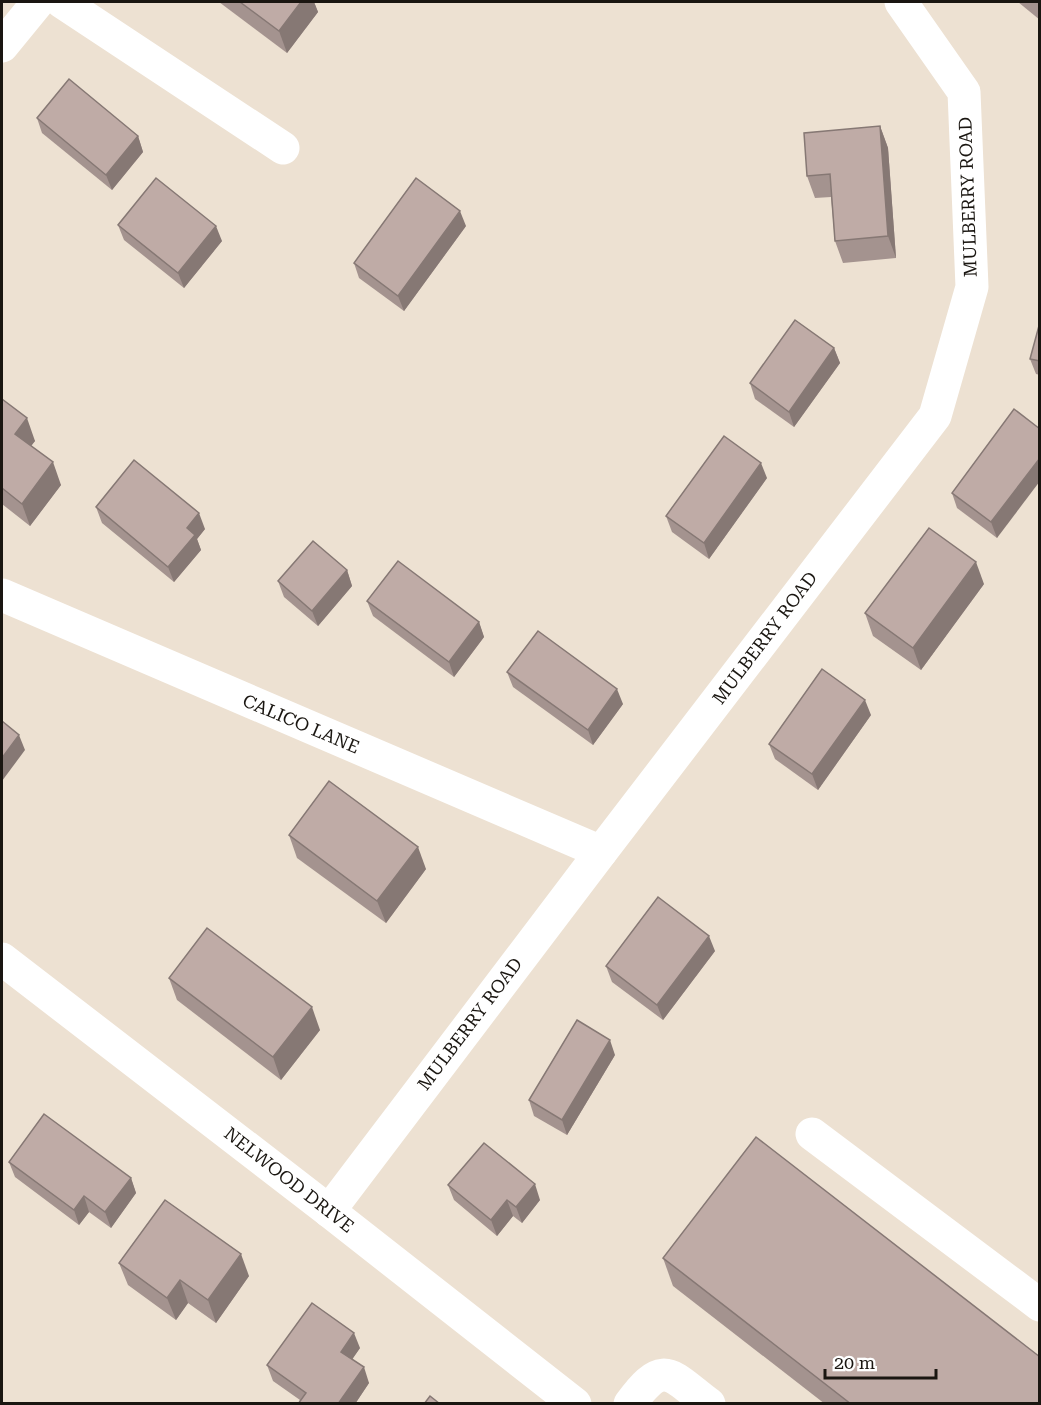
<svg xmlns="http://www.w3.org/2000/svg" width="1041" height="1405" viewBox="0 0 1041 1405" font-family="'Roboto Serif',serif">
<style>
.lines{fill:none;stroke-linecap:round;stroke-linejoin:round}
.minor{stroke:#fff;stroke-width:33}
.wall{fill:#a4938f}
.shaded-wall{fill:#867874}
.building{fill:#bfaba6;stroke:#867874;stroke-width:1.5}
.labels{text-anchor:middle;stroke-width:5;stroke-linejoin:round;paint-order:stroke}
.street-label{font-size:18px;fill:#1a1611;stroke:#fff}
</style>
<rect width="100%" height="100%" fill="#ede1d2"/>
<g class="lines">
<g class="minor">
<path d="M 62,2 L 283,148"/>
<path d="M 2,46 L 38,2"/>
<path d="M 2,595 L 601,852"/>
<path d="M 2,959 L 329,1211 L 575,1404"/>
<path d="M 812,1134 L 1040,1305"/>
<path d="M 329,1211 L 601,852 L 935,416 L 972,287 L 964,92 L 901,2"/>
<path d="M 630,1404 C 664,1357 670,1375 709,1404"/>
</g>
</g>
<g class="wall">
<path d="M 219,2 L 314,2 L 318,12 L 287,53 Z"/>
<path d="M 1018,2 L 1040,2 L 1040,20 Z"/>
<path d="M 37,118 L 138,136 L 143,152 L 112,190 L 42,133 Z"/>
<path d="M 880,126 L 888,148 L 896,258 L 843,263 L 835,241 L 831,197 L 815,198 L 807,176 Z"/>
<path d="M 118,225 L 222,241 L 184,288 L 124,240 Z"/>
<path d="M 466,226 L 404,311 L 359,278 L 354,263 Z"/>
<path d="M 1040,322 L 1040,375 L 1036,374 L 1030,359 Z"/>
<path d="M 834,348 L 840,363 L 794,427 L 755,399 L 750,383 Z"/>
<path d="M 2,399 L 35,441 L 31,446 L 61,485 L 30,526 L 2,504 Z"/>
<path d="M 1040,429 L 997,538 L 957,508 L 952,493 Z"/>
<path d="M 767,478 L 709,559 L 672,532 L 666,516 Z"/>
<path d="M 96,507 L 205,529 L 197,539 L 201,550 L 174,582 L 102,523 Z"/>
<path d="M 347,570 L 352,586 L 318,626 L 284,597 L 278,581 Z"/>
<path d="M 984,584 L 921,670 L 873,636 L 865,613 Z"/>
<path d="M 367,601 L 479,622 L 484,637 L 454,677 L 373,616 Z"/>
<path d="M 507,672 L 623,704 L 593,745 L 513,687 Z"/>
<path d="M 871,715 L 818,790 L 775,759 L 769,744 Z"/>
<path d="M 289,835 L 426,869 L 386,923 L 297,858 Z"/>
<path d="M 715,951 L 663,1020 L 612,982 L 606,966 Z"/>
<path d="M 169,978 L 320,1030 L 281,1080 L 177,1000 Z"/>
<path d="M 615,1055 L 567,1135 L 534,1116 L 529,1100 Z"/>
<path d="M 9,1162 L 131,1178 L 136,1193 L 111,1228 L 89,1212 L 79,1225 L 15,1177 Z"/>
<path d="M 448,1185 L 540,1200 L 522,1223 L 513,1216 L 497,1236 L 454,1200 Z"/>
<path d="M 663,1258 L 1040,1404 L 825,1404 L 673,1286 Z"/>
<path d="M 119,1263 L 249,1276 L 216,1323 L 188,1303 L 176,1320 L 128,1285 Z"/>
<path d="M 360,1348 L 352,1359 L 369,1383 L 355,1404 L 298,1404 L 300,1400 L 273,1381 L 267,1365 Z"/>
</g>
<g class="shaded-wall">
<path d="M 301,2 L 314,2 L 318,12 L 287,53 L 279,31 Z"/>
<path d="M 880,126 L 888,148 L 896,258 L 888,236 Z"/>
<path d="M 138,136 L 143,152 L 112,190 L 106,175 Z"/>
<path d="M 460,211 L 466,226 L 404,311 L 398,296 Z"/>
<path d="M 216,226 L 222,241 L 184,288 L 178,273 Z"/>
<path d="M 834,348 L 840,363 L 794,427 L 789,412 Z"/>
<path d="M 27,418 L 35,441 L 23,456 L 15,434 Z"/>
<path d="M 1040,458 L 1040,481 L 997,538 L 991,522 Z"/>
<path d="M 53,462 L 61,485 L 30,526 L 22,504 Z"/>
<path d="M 761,463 L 767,478 L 709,559 L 704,543 Z"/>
<path d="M 199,513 L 205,529 L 197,539 L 201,550 L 174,582 L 168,567 L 187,528 Z"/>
<path d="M 976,562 L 984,584 L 921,670 L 913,648 Z"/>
<path d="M 347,570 L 352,586 L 318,626 L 312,611 Z"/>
<path d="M 479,622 L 484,637 L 454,677 L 449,662 Z"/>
<path d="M 617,689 L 623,704 L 593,745 L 588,730 Z"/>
<path d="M 865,700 L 871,715 L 818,790 L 812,774 Z"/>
<path d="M 19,735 L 25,750 L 2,781 L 2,758 Z"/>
<path d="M 418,847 L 426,869 L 386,923 L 377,901 Z"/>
<path d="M 709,936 L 715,951 L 663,1020 L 657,1005 Z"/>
<path d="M 312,1007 L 320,1030 L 281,1080 L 273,1057 Z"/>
<path d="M 610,1040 L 615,1055 L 567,1135 L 562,1120 Z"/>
<path d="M 131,1178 L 136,1193 L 111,1228 L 105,1212 Z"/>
<path d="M 535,1184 L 540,1200 L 522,1223 L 516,1207 Z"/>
<path d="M 84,1196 L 89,1212 L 79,1225 L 74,1210 Z"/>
<path d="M 507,1200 L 513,1216 L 497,1236 L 491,1220 Z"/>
<path d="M 241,1254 L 249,1276 L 216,1323 L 208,1300 Z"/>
<path d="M 180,1280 L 188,1303 L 176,1320 L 167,1298 Z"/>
<path d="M 354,1333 L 360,1348 L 347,1367 L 341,1352 Z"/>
<path d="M 364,1367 L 369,1383 L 355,1404 L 338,1404 Z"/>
</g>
<g class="building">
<path d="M 240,2 L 301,2 L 279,31 Z"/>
<path d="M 69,79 L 138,136 L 106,175 L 37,118 Z"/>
<path d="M 880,126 L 888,236 L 835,241 L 830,174 L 807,176 L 804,133 Z"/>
<path d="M 156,178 L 216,226 L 178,273 L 118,225 Z"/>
<path d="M 416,178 L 460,211 L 398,296 L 354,263 Z"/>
<path d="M 795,320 L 834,348 L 789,412 L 750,383 Z"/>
<path d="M 1040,322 L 1040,361 L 1030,359 Z"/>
<path d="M 2,399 L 27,418 L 15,434 L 53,462 L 22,504 L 2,488 Z"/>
<path d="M 1014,409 L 1040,429 L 1040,458 L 991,522 L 952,493 Z"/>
<path d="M 724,436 L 761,463 L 704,543 L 666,516 Z"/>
<path d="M 134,460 L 199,513 L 187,528 L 195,535 L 168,567 L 96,507 Z"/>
<path d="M 929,528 L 976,562 L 913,648 L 865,613 Z"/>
<path d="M 313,541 L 347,570 L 312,611 L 278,581 Z"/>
<path d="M 398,561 L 479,622 L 449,662 L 367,601 Z"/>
<path d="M 538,631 L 617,689 L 588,730 L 507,672 Z"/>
<path d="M 822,669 L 865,700 L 812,774 L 769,744 Z"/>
<path d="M 2,721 L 19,735 L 2,758 Z"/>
<path d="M 329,781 L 418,847 L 377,901 L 289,835 Z"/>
<path d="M 658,897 L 709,936 L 657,1005 L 606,966 Z"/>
<path d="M 207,928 L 312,1007 L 273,1057 L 169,978 Z"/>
<path d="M 577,1020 L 610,1040 L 562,1120 L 529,1100 Z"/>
<path d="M 44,1114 L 131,1178 L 105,1212 L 84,1196 L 74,1210 L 9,1162 Z"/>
<path d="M 756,1137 L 1040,1357 L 1040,1404 L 851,1404 L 663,1258 Z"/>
<path d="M 484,1143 L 535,1184 L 516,1207 L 507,1200 L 491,1220 L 448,1185 Z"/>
<path d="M 165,1200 L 241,1254 L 208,1300 L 180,1280 L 167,1298 L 119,1263 Z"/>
<path d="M 312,1303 L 354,1333 L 341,1352 L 364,1367 L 338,1404 L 298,1404 L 306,1393 L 267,1365 Z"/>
<path d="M 430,1396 L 440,1404 L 424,1404 Z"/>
</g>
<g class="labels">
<g class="street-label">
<text transform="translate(968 197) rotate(-92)" y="6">MULBERRY ROAD</text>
<text transform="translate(765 638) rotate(-53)" y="6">MULBERRY ROAD</text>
<text transform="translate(301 724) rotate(23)" y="6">CALICO LANE</text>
<text transform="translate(470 1024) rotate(-53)" y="6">MULBERRY ROAD</text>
<text transform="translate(289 1180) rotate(38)" y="6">NELWOOD DRIVE</text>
</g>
</g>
<rect width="1041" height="1405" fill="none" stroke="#1a1611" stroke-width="6"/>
<path d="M825 1369v9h111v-9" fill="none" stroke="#1a1611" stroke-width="3"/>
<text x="834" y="1369" font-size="18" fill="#1a1611" stroke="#ffffff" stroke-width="4.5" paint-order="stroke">20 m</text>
</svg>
